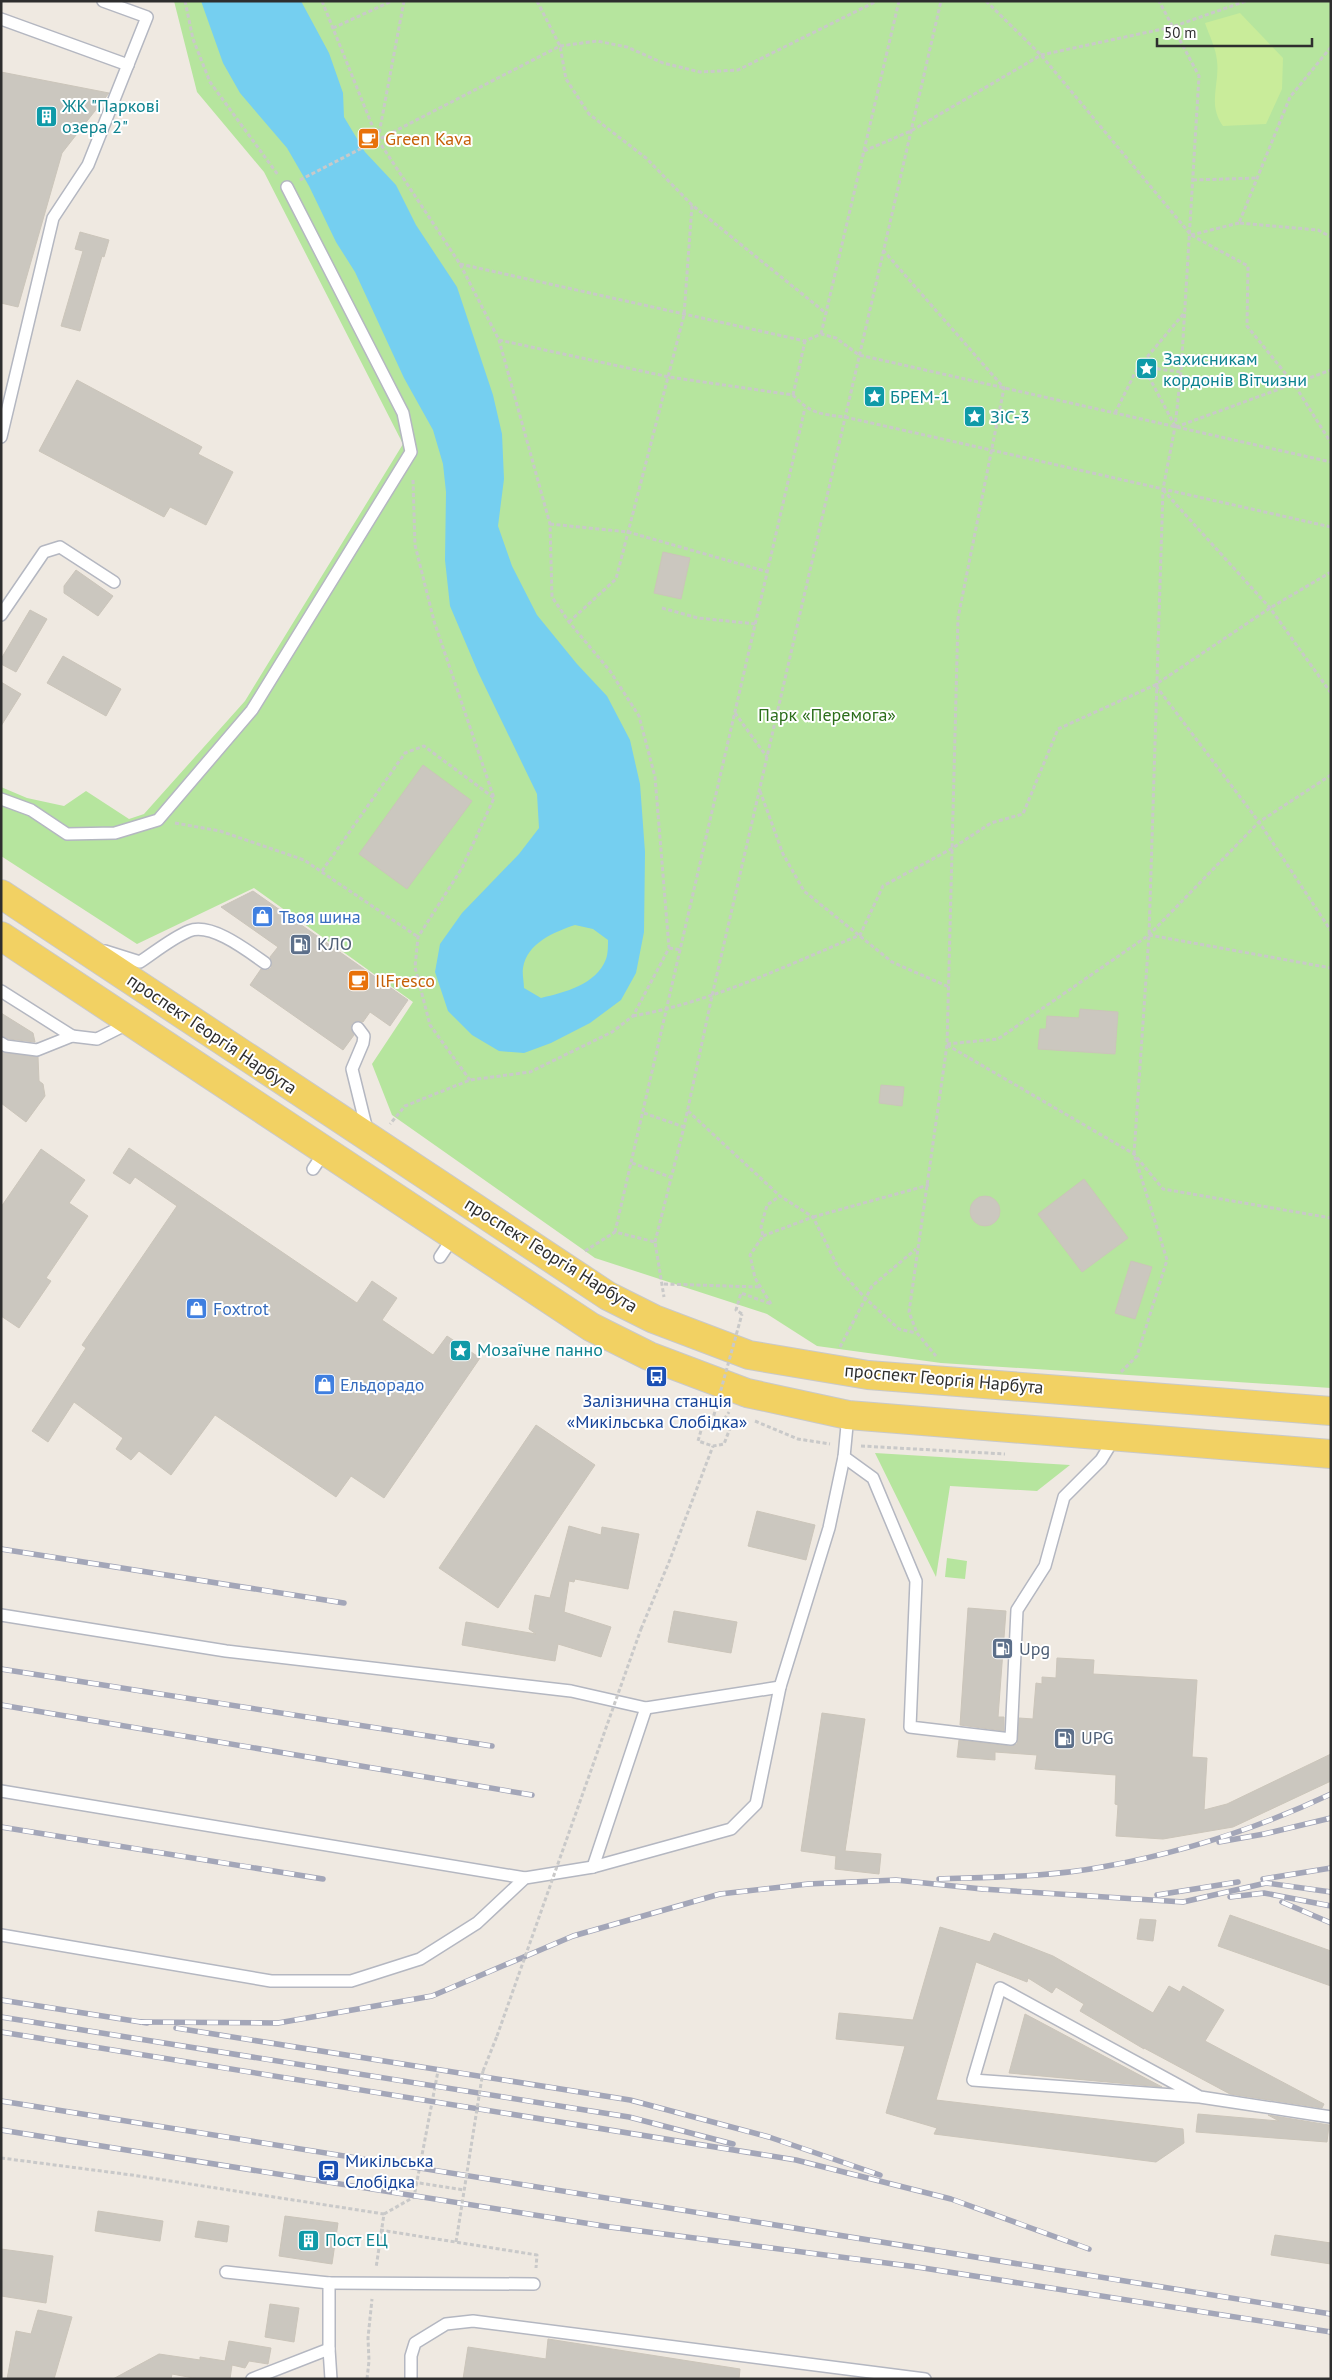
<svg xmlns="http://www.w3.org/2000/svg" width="1332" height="2380" viewBox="0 0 1332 2380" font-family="'PT Sans',sans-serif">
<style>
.green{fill:#b6e59e}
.pitch{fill:#c9ec9a}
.water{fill:#75cff0;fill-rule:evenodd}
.building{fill:#cbc7bf;stroke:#cbc5ba}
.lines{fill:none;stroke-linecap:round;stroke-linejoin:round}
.lane-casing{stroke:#b4b7c1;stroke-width:14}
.primary-casing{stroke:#c9c9c9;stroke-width:30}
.path{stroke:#c9c9c9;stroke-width:3;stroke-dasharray:4 2.5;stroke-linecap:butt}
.lane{stroke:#fff;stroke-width:11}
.primary{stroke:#f2d163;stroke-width:28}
.rail-casing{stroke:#a3a6b8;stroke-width:5.5}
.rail{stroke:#fff;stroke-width:4;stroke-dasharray:11;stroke-linecap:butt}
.path-bridge{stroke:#c9c9c9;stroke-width:3;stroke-dasharray:4 2.5;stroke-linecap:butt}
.labels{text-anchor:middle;stroke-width:4;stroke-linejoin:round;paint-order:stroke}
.culture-label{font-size:18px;fill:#0d838f;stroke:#fff;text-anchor:start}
.food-label{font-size:18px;fill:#c56008;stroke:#fff;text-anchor:start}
.park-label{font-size:18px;fill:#2c6e1b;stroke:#fff}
.shop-label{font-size:18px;fill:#366cbe;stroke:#fff;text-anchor:start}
.service-label{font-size:18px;fill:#4e5e75;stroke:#fff;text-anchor:start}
.street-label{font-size:18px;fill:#2e2e2e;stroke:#fff}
.transit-label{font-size:18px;fill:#164399;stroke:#fff}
</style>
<rect width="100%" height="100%" fill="#efe9e1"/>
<g class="green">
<path d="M 174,1 L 1331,1 L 1331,1388 L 941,1363 L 817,1346 L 767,1314 L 595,1258 L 392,1115 L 372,1064 L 413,1002 L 254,888 L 137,944 L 1,856 L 1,787 L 27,798 L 64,806 L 86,791 L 129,819 L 144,814 L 245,701 L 403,444 L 264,172 L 197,92 Z"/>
<path d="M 875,1453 L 1070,1465 L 1037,1491 L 950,1486 L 936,1577 Z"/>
<path d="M 947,1558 L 967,1561 L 965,1579 L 945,1577 Z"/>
</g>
<path class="pitch" d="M 1240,13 L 1283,58 L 1282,89 L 1266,124 L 1223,126 C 1207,104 1220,84 1217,61 C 1216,48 1209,35 1205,23 Z"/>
<path class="water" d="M 201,1 L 301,1 L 329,53 L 343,93 L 344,117 L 365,152 L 396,185 L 416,225 L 457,287 L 493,395 L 502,434 L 504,479 L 498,526 L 512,566 L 537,615 L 577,664 L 607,696 L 630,740 L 640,784 L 645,852 L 644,932 L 636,973 L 621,1000 L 590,1023 L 551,1043 L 524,1053 L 499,1051 L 472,1035 L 448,1011 L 435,972 L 440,944 L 462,913 L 519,854 L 539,828 L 537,794 L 478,672 L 450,606 L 445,560 L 446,492 L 443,464 L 433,430 L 404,378 L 355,272 L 336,242 L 309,186 L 287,148 L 240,93 L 223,63 ZM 575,925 L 593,929 L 608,940 C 608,946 608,954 606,959 C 596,985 565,992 541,998 L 524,988 C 524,982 522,974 523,968 C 527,943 554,932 575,925 Z"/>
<g class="building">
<path d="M 1,72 L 109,93 L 62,153 L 18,307 L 1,303 Z"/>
<path d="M 80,232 L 109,240 L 104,257 L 102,256 L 80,331 L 61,326 L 83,251 L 75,249 Z"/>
<path d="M 77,380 L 202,447 L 198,454 L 233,472 L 206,525 L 170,507 L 164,517 L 39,451 Z"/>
<path d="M 663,552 L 690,558 L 681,599 L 654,593 Z"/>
<path d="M 76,570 L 113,596 L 98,616 L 64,593 L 64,586 Z"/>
<path d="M 30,610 L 47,619 L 16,672 L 1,664 L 1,659 Z"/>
<path d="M 63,656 L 121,689 L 106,716 L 47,683 Z"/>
<path d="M 1,682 L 21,694 L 1,726 Z"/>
<path d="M 423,765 L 472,801 L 407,889 L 359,854 Z"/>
<path d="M 253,891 L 408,1000 L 390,1026 L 370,1012 L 363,1022 L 357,1021 L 351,1025 L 351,1029 L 354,1035 L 343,1050 L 250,985 L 261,969 L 268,970 L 271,968 L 272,963 L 270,957 L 278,947 L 221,907 Z"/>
<path d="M 1080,1009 L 1118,1012 L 1115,1054 L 1038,1049 L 1040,1029 L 1046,1029 L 1047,1016 L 1079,1018 Z"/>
<path d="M 1,1013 L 33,1033 L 35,1042 L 9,1039 L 1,1036 Z"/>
<path d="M 1,1052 L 38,1057 L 39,1081 L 43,1084 L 45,1096 L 26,1122 L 1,1103 Z"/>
<path d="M 881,1085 L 904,1087 L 902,1106 L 879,1103 Z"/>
<path d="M 129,1148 L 357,1303 L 372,1281 L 397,1298 L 382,1320 L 433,1355 L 447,1336 L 480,1358 L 384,1498 L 351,1476 L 336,1497 L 215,1415 L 171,1475 L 139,1451 L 131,1460 L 116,1449 L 123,1438 L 74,1402 L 48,1442 L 32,1431 L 86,1348 L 82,1345 L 177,1206 L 135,1177 L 130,1184 L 113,1173 Z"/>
<path d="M 41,1149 L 85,1180 L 69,1203 L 88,1216 L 46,1278 L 51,1281 L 19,1328 L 1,1316 L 1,1207 Z"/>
<path d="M 1084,1179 L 1128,1238 L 1082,1272 L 1038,1214 Z"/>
<circle cx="985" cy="1211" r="15"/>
<path d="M 1131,1261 L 1152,1267 L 1135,1319 L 1115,1313 Z"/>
<path d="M 536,1425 L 595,1465 L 498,1608 L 439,1568 Z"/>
<path d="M 757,1511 L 815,1525 L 806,1560 L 748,1546 Z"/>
<path d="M 569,1526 L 601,1535 L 602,1527 L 639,1534 L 628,1589 L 575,1579 L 574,1582 L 569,1581 L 564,1612 L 611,1627 L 601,1657 L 558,1644 L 555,1661 L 462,1645 L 466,1622 L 536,1634 L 529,1629 L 535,1595 L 550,1598 Z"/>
<path d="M 968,1608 L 1006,1611 L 998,1717 L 1004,1717 L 1004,1731 L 960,1725 Z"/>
<path d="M 674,1611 L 737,1622 L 731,1653 L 668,1642 Z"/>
<path d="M 1057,1658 L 1094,1660 L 1093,1674 L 1197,1680 L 1192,1757 L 1207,1758 L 1204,1810 L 1227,1804 L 1331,1754 L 1331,1781 L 1233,1827 L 1163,1839 L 1116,1836 L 1118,1805 L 1115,1804 L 1116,1775 L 1035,1769 L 1037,1755 L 995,1752 L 995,1760 L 957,1757 L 959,1740 L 1010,1746 L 1017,1744 L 1019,1718 L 1033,1719 L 1036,1683 L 1042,1684 L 1042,1677 L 1056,1678 Z"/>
<path d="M 822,1713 L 865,1719 L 845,1851 L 881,1854 L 879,1874 L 835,1869 L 836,1856 L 801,1851 Z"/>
<path d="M 1230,1915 L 1331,1951 L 1331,1986 L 1218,1946 Z"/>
<path d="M 1140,1919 L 1156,1920 L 1153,1941 L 1137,1939 Z"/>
<path d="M 940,1927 L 990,1942 L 994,1933 L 1053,1956 L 1153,2013 L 1169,1986 L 1180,1992 L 1183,1986 L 1224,2010 L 1205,2041 L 1324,2104 L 1322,2108 L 1230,2094 L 1144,2048 L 1144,2049 L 1080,2011 L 1084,2004 L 1056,1987 L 1052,1993 L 1028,1978 L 1027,1982 L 976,1962 L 936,2100 L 1183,2129 L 1184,2143 L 1156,2162 L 934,2134 L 937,2128 L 886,2113 L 905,2046 L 836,2039 L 839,2013 L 913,2020 Z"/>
<path d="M 1025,2014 L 1042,2023 L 1162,2087 L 1009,2073 Z"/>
<path d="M 1198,2114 L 1279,2121 L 1268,2115 L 1329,2125 L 1327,2142 L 1196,2132 Z"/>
<path d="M 98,2211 L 163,2221 L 160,2241 L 95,2231 Z"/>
<path d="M 285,2216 L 338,2223 L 332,2264 L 279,2256 Z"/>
<path d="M 198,2221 L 229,2226 L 227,2242 L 195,2237 Z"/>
<path d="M 1275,2235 L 1331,2243 L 1331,2264 L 1271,2255 Z"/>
<path d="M 1,2249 L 53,2256 L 46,2303 L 1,2296 Z"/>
<path d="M 270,2304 L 299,2308 L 294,2342 L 265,2337 Z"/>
<path d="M 38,2310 L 72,2317 L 54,2379 L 7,2379 L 16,2331 L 31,2334 Z"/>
<path d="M 548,2339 L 740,2369 L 739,2379 L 463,2379 L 468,2347 L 546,2359 Z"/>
<path d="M 229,2341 L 271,2348 L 268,2364 L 249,2361 L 245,2368 L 232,2365 L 230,2379 L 199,2379 L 172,2374 L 171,2379 L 113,2379 L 159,2354 L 200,2360 L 200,2357 L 225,2361 Z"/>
</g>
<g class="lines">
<defs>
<g id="lane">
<path d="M 1,19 L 128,65"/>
<path d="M 1,437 L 53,218 L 88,165 L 147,17 L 103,1"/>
<path d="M 1,615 L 44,552 L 60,547 L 114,582"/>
<path d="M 1,799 L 31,810 L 67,834 L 115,833 L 158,820 L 252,710 L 411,452 L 403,413 L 287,187"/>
<path d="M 105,951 L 140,962 C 155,952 172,938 189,931 C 211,922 248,951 265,963"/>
<path d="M 1,991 L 72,1036"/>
<path d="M 358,1028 L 364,1036 L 363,1043 L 352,1069 L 368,1134"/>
<path d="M 1,1043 L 6,1046 L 37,1050 L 72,1036 L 97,1039 L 125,1025 L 129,1025"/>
<path d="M 313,1169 L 325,1151"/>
<path d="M 440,1257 L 454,1236"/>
<path d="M 844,1457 L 873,1478 L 916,1581 L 910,1727 L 1011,1739 L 1017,1610 L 1045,1566 L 1064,1497 L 1101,1460 L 1115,1437"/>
<path d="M 1,1615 L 226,1651 L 571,1691 L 646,1708 L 780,1687"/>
<path d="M 1,1791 L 525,1878"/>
<path d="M 593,1867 L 646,1708"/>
<path d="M 1,1935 L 271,1981 L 351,1981 L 420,1959 L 477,1923 L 525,1878 L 593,1867 L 731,1829 L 756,1804 L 780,1687 L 829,1528 L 844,1457 L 848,1415"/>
<path d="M 1200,2097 L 1000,1988 L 973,2080 L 1200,2097 L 1331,2117"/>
<path d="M 226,2272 L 329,2283 L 329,2349"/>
<path d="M 329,2283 L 534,2284"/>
<path d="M 252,2379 L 329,2349 L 331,2379"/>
<path d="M 411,2379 L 411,2356 L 415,2343 L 446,2324 L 473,2321 L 925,2379"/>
</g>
<g id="primary">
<path d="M 1,894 L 608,1296 L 654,1319 L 749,1355 L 868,1375 L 1331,1411"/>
<path d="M 1,936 L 591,1327 L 649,1356 L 747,1393 L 848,1415 L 1331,1454"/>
</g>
</defs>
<use href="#lane" class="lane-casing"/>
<use href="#primary" class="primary-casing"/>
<g class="path">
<path d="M 185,1 L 193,39 L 210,82 L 278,175"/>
<path d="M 322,1 L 378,140 L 460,264 L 499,340 L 550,524 L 552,597 L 569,622 L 610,671 L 639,716 L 655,777 L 669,948 L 633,1016 L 612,1032 L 530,1072 L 470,1080 L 405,1106 L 390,1124"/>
<path d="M 537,1 L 560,46 L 566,79 L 589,114 L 646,158 L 692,205 L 827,314"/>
<path d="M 986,1 L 1041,55 L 1191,235 L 1248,266 L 1247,326 L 1294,384 L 1331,443"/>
<path d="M 333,28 L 392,1"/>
<path d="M 1331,47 L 1290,97 L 1239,223 L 1318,230 L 1331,237"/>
<path d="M 378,139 L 404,1"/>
<path d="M 864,151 L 911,131 L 1041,55 L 1172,27 L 1246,1"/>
<path d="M 300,180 L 560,46 L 597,41 L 627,47 L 663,63 L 700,72 L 738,70 L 877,1"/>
<path d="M 1193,180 L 1257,178"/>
<path d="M 1191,235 L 1239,223"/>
<path d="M 883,250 L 1004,388 L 958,618 L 947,1045 L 909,1312 L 917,1333 L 936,1356"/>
<path d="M 460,264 L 805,341 L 821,334 L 836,338 L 859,355 L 1331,462"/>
<path d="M 821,334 L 899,1"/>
<path d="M 499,340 L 669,377 L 793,395 C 811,414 820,414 845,417 L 1331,527"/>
<path d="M 1146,359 L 1158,369"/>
<path d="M 1137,369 L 1150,379"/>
<path d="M 793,395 L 805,341"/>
<path d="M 1115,413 L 1137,369 L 1185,312"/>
<path d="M 1175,426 L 1150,379 L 1158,369 L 1181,372"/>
<path d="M 1176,427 L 1331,370"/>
<path d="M 413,480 L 415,545 L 434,621 L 494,798 L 462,868 L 418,937 L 415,967 L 430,1025 L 470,1080"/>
<path d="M 1163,490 L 1270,608 L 1331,693"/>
<path d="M 550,524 L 628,532 L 768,572"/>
<path d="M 662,608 L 698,618 L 756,624"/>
<path d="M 569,622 L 616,579 L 684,315 L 692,205"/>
<path d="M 1156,686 L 1259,822 L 1331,931"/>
<path d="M 735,713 L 767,757"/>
<path d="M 760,791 L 783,854 L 804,891 L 892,962 L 949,987"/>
<path d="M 175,823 L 220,831 L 304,860 L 418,937"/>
<path d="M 322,871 L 405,753 L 424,746 L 494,798"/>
<path d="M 1149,935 L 1331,968"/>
<path d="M 669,948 L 681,950"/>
<path d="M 633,1016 C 712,1002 785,966 860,935 L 883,886 L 951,849 L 991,823 L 1023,814 L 1058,729 L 1155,685 L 1270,608 L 1331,572"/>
<path d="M 947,1044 L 998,1039 L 1149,935 L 1259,822 L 1331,775"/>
<path d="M 947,1045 L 1134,1154 L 1163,1189 L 1331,1218"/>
<path d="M 688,1111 L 780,1196 L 813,1217 L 839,1269 L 865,1298 L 899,1329 L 916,1333"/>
<path d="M 644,1113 L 684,1127"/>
<path d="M 632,1163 L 670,1177"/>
<path d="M 813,1217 L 929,1185"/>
<path d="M 615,1232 L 805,408"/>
<path d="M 763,1236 L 813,1217"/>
<path d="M 655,1242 L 684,1127 L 712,996 L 941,1"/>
<path d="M 585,1251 L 615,1232 L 655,1242 L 664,1297"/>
<path d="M 664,1284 L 759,1287"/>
<path d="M 771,1304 L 755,1278 L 750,1255 L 763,1236 L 761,1227 L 767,1205 L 780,1196"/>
<path d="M 742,1314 L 736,1310 L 741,1293 L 771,1304"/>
<path d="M 840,1347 L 872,1286 L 916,1249"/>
<path d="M 1121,1372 L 1137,1356 L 1167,1260 L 1134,1154 L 1149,935 L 1163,489 L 1175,427 L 1181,372 L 1199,76 L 1159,1"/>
<path d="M 755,1421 L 798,1439 L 830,1444"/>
<path d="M 712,1422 L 704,1420 L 698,1441 L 713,1446 L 724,1444 L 732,1423 L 723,1421 L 729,1412"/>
<path d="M 861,1446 L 1005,1454"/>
<path d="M 641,1629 L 669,1562 L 713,1446"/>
<path d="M 483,2071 L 497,2036"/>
<path d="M 1,2158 L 132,2175 L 384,2214 L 376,2268"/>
<path d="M 394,2179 L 464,2190"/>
<path d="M 384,2214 L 414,2197 L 438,2071"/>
<path d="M 380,2230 L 537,2255 L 536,2268"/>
<path d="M 367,2379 L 369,2361 L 368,2338 L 372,2299"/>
</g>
<use href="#lane" class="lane"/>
<use href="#primary" class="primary"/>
<defs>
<g id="rail">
<path d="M 1,1549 L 344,1603"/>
<path d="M 1,1669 L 492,1746"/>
<path d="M 1,1705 L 532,1795"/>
<path d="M 1,1827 L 323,1879"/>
<path d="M 1219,1842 L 1264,1834 L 1331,1818"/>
<path d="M 939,1879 C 993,1877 1049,1877 1102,1867 C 1180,1853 1259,1828 1331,1794"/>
<path d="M 1263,1879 L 1331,1868"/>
<path d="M 1157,1895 L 1238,1882"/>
<path d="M 1230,1897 L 1264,1893 L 1331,1906"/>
<path d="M 1282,1902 L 1331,1923"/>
<path d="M 1,2000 L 147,2023"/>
<path d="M 1,2017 L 629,2117 L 733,2144"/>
<path d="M 141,2022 L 278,2023 L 432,1996 L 573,1936 L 720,1894 L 808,1884 L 896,1880 L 982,1889 L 1183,1902 L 1266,1883 L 1331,1892"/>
<path d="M 176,2028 L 630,2100 L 769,2137 L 880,2175"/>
<path d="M 1,2032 L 796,2160 L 951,2199 L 1089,2249"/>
<path d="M 1,2101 L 1331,2314"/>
<path d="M 1,2130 L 610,2227 L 917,2267 L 1331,2332"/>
</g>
</defs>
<use href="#rail" class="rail-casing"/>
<use href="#rail" class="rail"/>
<g class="path-bridge">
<path d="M 712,1422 L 742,1314"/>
<path d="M 497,2036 L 641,1629"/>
<path d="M 456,2242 L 483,2071"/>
</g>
</g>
<defs>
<symbol id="building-square" viewBox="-11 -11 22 22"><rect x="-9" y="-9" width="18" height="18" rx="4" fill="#0f9aa8" stroke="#fff"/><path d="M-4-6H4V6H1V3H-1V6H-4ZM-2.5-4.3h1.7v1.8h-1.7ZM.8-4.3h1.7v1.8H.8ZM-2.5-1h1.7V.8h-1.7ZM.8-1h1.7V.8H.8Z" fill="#fff"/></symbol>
<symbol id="cafe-square" viewBox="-11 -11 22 22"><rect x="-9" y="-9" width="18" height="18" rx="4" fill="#e8710a" stroke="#fff"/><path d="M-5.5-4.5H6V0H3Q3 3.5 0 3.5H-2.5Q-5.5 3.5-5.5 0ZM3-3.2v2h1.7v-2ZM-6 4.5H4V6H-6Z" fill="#fff"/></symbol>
<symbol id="sight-square" viewBox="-11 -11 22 22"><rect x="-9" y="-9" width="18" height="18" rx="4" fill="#0f9aa8" stroke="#fff"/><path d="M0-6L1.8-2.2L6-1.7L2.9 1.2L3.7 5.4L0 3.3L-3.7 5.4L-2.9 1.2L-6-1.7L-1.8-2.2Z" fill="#fff"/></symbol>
<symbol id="shop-square" viewBox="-11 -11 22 22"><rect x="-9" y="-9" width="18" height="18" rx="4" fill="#3f7fe0" stroke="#fff"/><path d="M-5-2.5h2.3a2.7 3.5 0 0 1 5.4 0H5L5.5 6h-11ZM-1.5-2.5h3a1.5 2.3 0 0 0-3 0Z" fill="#fff"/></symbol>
<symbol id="fuel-square" viewBox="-11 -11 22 22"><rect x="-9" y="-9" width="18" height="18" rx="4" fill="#5c6f8a" stroke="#fff"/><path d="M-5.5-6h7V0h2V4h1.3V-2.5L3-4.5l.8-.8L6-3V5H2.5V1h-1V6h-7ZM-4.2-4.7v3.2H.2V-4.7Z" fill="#fff"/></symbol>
<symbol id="bus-square" viewBox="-11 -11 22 22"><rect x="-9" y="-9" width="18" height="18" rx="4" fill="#1a4fb4" stroke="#fff"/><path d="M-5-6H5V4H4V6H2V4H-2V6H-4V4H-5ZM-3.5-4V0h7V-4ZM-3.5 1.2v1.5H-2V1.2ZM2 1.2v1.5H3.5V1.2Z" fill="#fff"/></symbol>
<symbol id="station-square" viewBox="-11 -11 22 22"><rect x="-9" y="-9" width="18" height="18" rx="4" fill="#1a4fb4" stroke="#fff"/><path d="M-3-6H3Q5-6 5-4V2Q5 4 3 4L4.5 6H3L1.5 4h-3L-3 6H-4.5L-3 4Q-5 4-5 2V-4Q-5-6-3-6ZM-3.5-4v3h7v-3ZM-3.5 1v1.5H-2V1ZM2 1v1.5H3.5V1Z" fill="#fff"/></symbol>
</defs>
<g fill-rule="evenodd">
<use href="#building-square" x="34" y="104" width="25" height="25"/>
<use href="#cafe-square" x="356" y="126" width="25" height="25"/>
<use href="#sight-square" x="1134" y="356" width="25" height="25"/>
<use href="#sight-square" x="862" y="384" width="25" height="25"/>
<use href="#sight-square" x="962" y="404" width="25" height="25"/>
<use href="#shop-square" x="250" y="904" width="25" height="25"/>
<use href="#fuel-square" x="288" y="932" width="25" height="25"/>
<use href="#cafe-square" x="346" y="968" width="25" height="25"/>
<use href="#shop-square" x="184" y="1296" width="25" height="25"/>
<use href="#sight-square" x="448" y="1338" width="25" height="25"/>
<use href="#bus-square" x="644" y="1364" width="25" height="25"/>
<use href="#shop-square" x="312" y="1372" width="25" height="25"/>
<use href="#fuel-square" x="990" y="1636" width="25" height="25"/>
<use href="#fuel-square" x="1052" y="1726" width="25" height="25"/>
<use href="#station-square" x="316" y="2158" width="25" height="25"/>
<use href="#building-square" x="296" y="2228" width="25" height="25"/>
</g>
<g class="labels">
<g class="culture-label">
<text x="62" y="112">ЖК "Паркові<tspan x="62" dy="21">озера 2"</tspan></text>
<text x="1163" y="365">Захисникам<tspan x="1163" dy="21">кордонів Вітчизни</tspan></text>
<text x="890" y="403">БРЕМ-1</text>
<text x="990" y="423">ЗіС-3</text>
<text x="477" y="1356">Мозаїчне панно</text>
<text x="325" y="2246">Пост ЕЦ</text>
</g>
<g class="food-label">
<text x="385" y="145">Green Kava</text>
<text x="375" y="987">IlFresco</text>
</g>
<g class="park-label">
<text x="827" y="721">Парк «Перемога»</text>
</g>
<g class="shop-label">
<text x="279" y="923">Твоя шина</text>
<text x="213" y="1315">Foxtrot</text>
<text x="340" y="1391">Ельдорадо</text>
</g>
<g class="service-label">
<text x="317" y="950">КЛО</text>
<text x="1019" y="1655">Upg</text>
<text x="1081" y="1744">UPG</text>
</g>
<g class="street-label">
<text transform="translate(212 1034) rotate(34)" y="6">проспект Георгія Нарбута</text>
<text transform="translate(551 1255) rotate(32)" y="6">проспект Георгія Нарбута</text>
<text transform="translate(944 1379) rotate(5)" y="6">проспект Георгія Нарбута</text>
</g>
<g class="transit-label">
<text x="657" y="1407">Залізнична станція<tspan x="657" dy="21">«Микільська Слобідка»</tspan></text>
<text x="345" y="2167" text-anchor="start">Микільська<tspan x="345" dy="21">Слобідка</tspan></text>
</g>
</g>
<rect width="1332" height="2380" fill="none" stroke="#2e2e2e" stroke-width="5"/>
<path d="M1157 38v8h155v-8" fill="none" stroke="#2e2e2e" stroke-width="2.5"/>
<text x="1164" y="38" font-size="15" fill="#2e2e2e" stroke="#ffffff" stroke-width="4" paint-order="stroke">50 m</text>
</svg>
